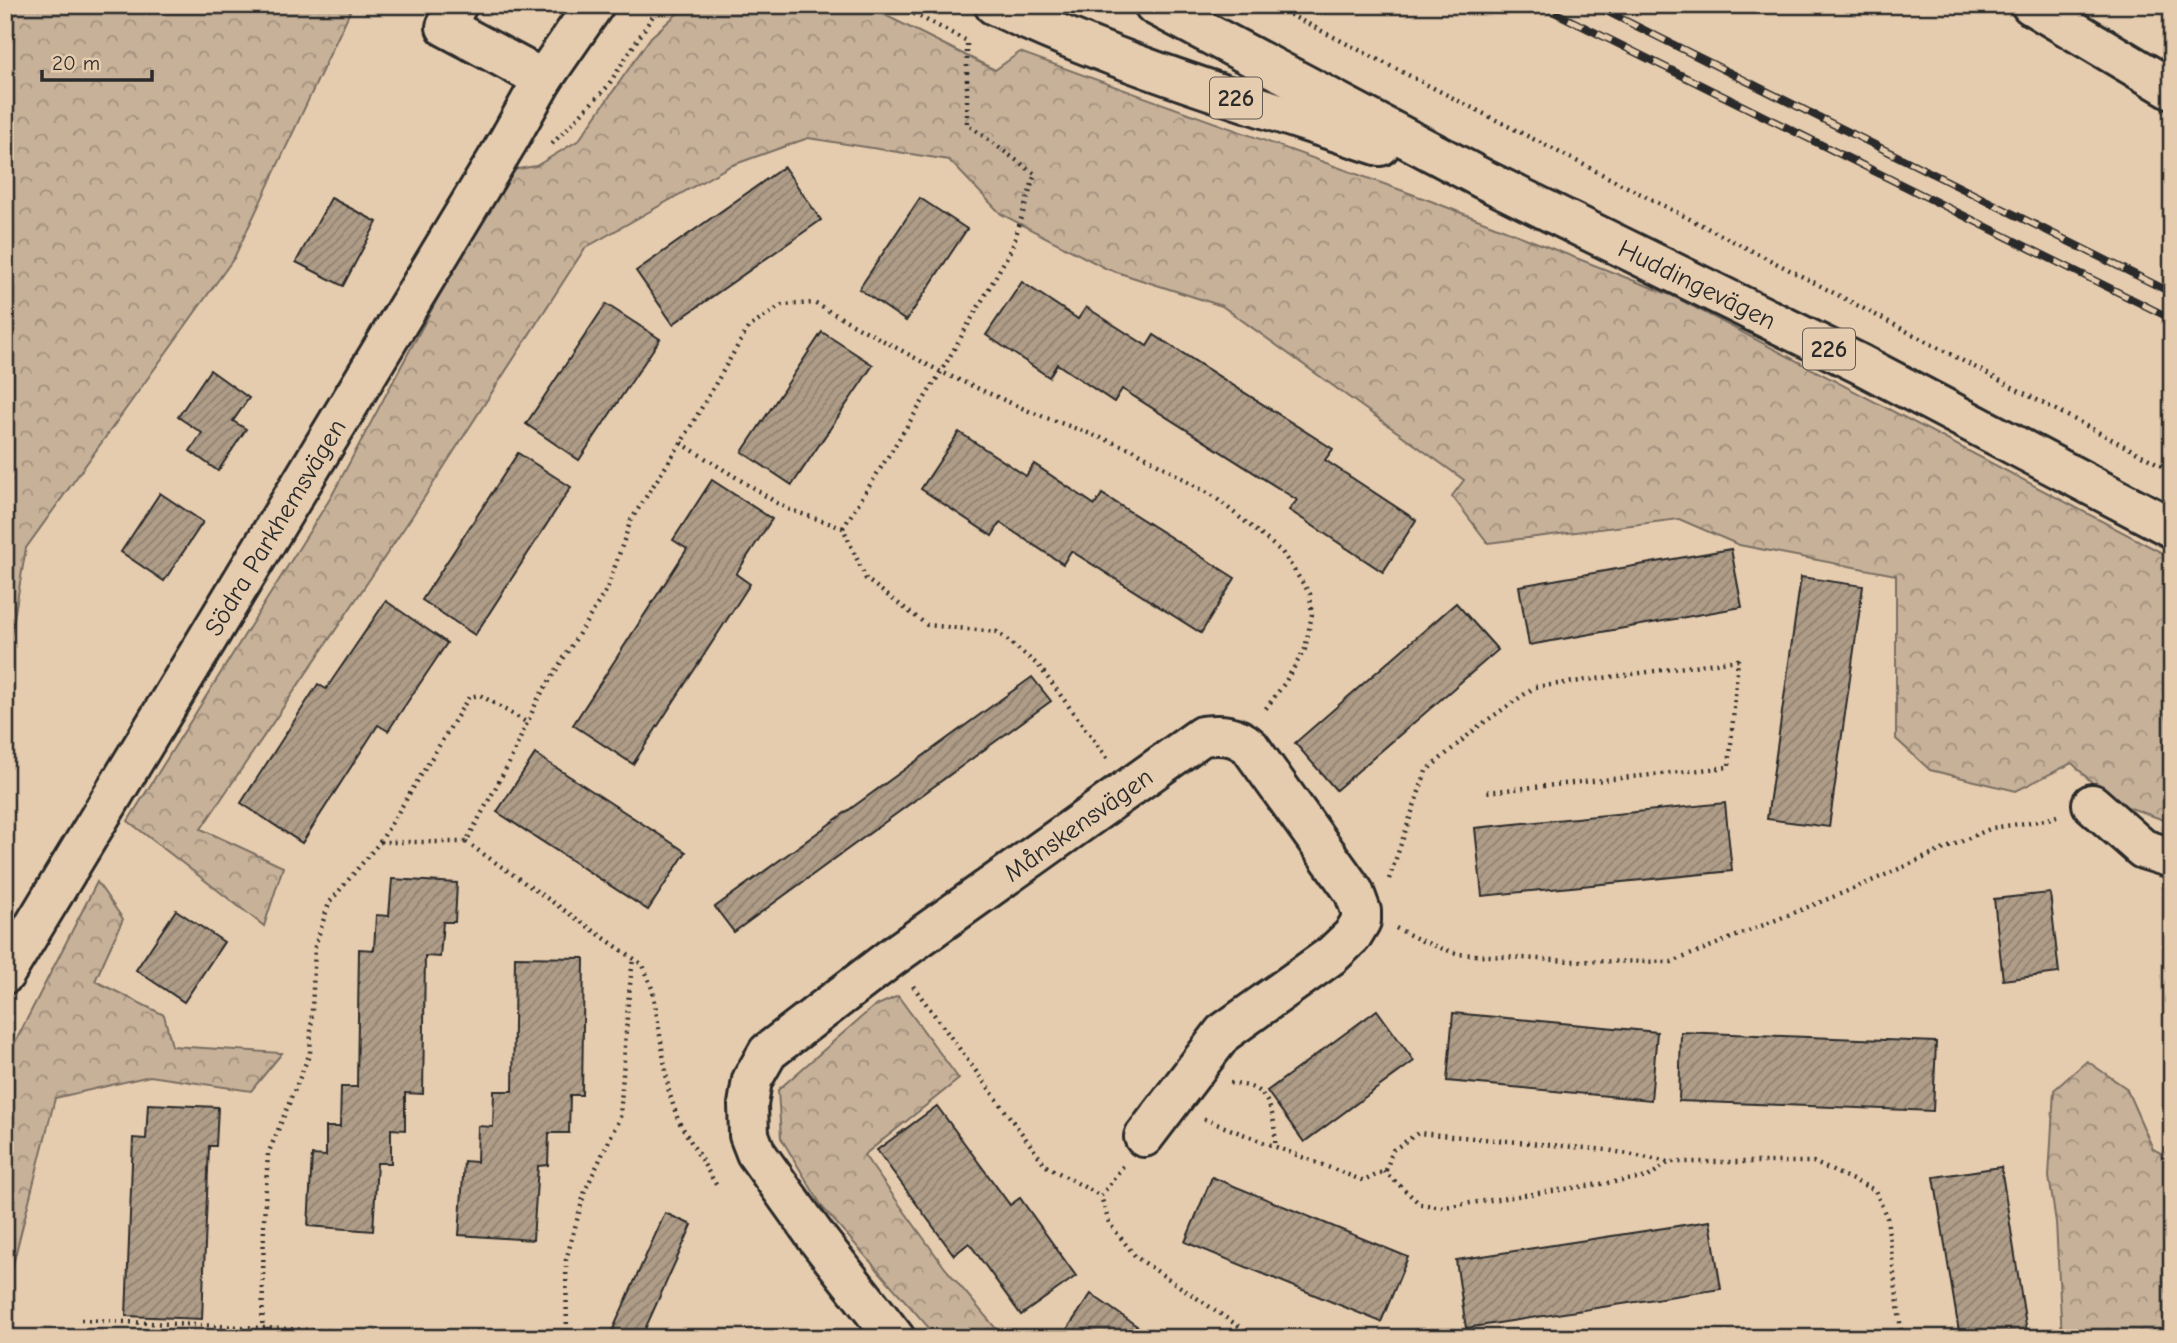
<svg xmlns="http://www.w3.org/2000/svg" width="2177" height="1343" viewBox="0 0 2177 1343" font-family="'Comic Neue',sans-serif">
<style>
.forest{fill:url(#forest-crowns);stroke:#796e62;stroke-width:2}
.building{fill:url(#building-hatch);stroke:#2b2b2b;stroke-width:2}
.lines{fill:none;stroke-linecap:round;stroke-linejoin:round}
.minor-casing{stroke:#2b2b2b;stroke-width:44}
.major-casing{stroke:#2b2b2b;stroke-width:44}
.path{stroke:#2b2b2b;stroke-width:4.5;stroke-dasharray:2 5;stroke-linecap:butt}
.minor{stroke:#e6ccae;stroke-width:38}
.major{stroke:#e6ccae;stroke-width:38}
.rail-casing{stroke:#2b2b2b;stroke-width:8}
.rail{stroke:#e6ccae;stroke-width:5;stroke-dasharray:16;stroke-linecap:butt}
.labels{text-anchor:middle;stroke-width:5;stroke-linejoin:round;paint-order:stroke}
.shield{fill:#e6ccae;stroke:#635b52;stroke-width:2}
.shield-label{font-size:24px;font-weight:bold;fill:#2b2b2b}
.street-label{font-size:26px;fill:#2b2b2b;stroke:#e6ccae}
</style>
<defs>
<pattern id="forest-crowns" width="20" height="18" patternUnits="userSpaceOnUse" patternTransform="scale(1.75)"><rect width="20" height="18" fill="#c7b199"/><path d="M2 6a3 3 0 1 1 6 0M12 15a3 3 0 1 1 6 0" fill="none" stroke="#a2907d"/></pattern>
<pattern id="building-hatch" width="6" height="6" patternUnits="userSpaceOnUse" patternTransform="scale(1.75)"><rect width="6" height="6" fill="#af9d88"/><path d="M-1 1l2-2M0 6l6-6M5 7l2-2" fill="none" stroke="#8f806f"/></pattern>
</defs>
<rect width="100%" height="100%" fill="#e6ccae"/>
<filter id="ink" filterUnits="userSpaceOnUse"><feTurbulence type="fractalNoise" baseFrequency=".0143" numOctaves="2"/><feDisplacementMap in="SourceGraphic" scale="14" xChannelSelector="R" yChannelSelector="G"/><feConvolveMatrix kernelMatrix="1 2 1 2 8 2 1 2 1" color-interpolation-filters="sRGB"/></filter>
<g filter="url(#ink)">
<g class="forest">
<path d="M 5,5 L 353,5 L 234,258 L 26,548 L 5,671 Z"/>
<path d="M 687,5 L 865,5 L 995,70 L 1020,52 L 1431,201 L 1673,296 L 2172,558 L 2172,823 L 2111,801 L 2072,763 L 2016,791 L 1930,770 L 1896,739 L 1896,575 L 1739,545 L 1679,519 L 1488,543 L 1452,496 L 1464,480 L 1222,306 L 1107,269 L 1001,214 L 949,160 L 808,138 L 730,166 L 585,248 L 411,518 L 201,829 L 283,867 L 264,926 L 128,821 L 331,497 L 506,171 L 536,166 L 579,140 L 651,37 Z"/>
<path d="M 97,882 L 123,919 L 95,981 L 164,1015 L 172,1046 L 282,1053 L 251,1091 L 150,1076 L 55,1098 L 5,1296 L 5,1062 Z"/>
<path d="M 898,996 L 959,1079 L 864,1155 L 945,1268 L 998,1331 L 998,1338 L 935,1338 L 930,1329 L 823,1208 L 781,1138 L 778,1090 L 873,1007 Z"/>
<path d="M 2087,1061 L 2126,1088 L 2153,1149 L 2172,1159 L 2172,1338 L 2062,1338 L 2056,1222 L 2049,1177 L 2054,1090 Z"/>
</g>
<g class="building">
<path d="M 784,167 L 821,220 L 673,324 L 636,271 Z"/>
<path d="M 331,198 L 377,222 L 343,286 L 296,262 Z"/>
<path d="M 920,198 L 967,229 L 906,321 L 859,289 Z"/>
<path d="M 1022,282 L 1078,319 L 1086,307 L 1147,346 L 1154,335 L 1333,449 L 1325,460 L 1416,520 L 1383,572 L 1289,510 L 1297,500 L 1122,389 L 1114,402 L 1057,364 L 1049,377 L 986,335 Z"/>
<path d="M 606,304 L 660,339 L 579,460 L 526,424 Z"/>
<path d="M 822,332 L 873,365 L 792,485 L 742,452 Z"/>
<path d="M 210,370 L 249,398 L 233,421 L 246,429 L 218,471 L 190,451 L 202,433 L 178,417 Z"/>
<path d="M 959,432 L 1026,476 L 1034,464 L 1095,505 L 1102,494 L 1235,578 L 1201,633 L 1071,551 L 1063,564 L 1000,523 L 992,536 L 921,489 Z"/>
<path d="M 518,453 L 571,487 L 475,635 L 422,600 Z"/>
<path d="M 712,480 L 772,519 L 736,574 L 750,584 L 633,764 L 573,725 L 687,549 L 673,540 Z"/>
<path d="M 160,493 L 203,522 L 164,581 L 121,552 Z"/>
<path d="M 1731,549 L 1742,607 L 1529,645 L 1519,586 Z"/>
<path d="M 1801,577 L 1863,586 L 1829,827 L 1767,819 Z"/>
<path d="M 386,601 L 447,643 L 388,731 L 378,725 L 302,843 L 241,803 L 318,684 L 326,689 Z"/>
<path d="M 1456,603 L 1498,650 L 1336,790 L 1295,743 Z"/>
<path d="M 1032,677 L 1051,701 L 734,932 L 715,907 Z"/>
<path d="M 535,754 L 686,852 L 648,910 L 497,812 Z"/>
<path d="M 1725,803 L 1732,871 L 1482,896 L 1475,828 Z"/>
<path d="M 392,879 L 457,883 L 455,922 L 443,922 L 440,957 L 425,956 L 423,1094 L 405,1093 L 405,1130 L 391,1129 L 391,1163 L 377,1163 L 373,1231 L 308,1226 L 312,1155 L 326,1156 L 326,1127 L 340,1127 L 341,1087 L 357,1087 L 359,949 L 374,950 L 376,915 L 389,916 Z"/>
<path d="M 2050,893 L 2059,973 L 2003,980 L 1994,899 Z"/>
<path d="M 176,910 L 224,942 L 184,1002 L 136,970 Z"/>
<path d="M 515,957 L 584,958 L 582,1095 L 570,1095 L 569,1133 L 549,1133 L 548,1165 L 538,1166 L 533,1240 L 459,1235 L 464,1161 L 477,1162 L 478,1126 L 493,1127 L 494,1091 L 513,1091 Z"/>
<path d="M 1377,1010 L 1414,1061 L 1304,1142 L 1267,1091 Z"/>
<path d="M 1453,1013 L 1657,1032 L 1651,1100 L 1447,1081 Z"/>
<path d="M 1681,1032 L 1936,1042 L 1933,1111 L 1679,1101 Z"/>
<path d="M 148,1104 L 218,1107 L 216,1146 L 209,1146 L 202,1319 L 126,1316 L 133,1138 L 146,1139 Z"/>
<path d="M 937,1106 L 1010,1205 L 1020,1198 L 1076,1276 L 1021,1315 L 969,1243 L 954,1255 L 877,1150 Z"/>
<path d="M 2001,1167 L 2028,1338 L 1960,1338 L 1934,1177 Z"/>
<path d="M 1212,1177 L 1408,1257 L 1381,1322 L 1185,1242 Z"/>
<path d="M 665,1213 L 692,1225 L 641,1338 L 609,1338 Z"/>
<path d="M 1710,1221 L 1721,1289 L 1466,1328 L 1456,1260 Z"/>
<path d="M 1091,1294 L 1154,1338 L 1061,1338 Z"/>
</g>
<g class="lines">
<defs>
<g id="minor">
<path d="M 457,5 L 446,27 L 543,79"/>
<path d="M 2031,5 L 2172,89"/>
<path d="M 2092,804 L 2143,849 L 2172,858"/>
<path id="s1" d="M 5,974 L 508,141 L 543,79 L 594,5"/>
<path id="s2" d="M 895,1338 L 816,1237 L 756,1153 L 749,1135 L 748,1105 L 752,1080 L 768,1052 L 892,957 L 1202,736 C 1221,734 1236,734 1250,747 L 1354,892 L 1361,911 L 1361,921 L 1352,936 L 1332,955 L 1223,1033 L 1144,1137"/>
</g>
<g id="major">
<path d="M 994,5 C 1118,64 1250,103 1380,146"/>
<path id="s3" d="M 1154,5 L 1483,179 L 1860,364 L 2172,528"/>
</g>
</defs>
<use href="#minor" class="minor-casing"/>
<use href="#major" class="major-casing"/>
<g class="path">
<path d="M 1271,5 L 1815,283 L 2172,471"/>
<path d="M 552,144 L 607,87 L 660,5"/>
<path d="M 681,443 L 631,520 L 607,589 L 538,699 L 509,763 L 466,842 L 643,965 L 653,991 L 669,1092 L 678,1120 L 718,1188"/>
<path d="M 843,528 L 941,372 L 1012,248 L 1035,174 L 967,124 L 967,41 L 897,5"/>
<path d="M 1107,758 L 1039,666 L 997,632 L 927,625 L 866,579 L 843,528 L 785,508 L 681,443 L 748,328 L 782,305 L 814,303 L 941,372 L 1031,412 L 1134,450 L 1216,498 L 1282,552 L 1310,594 L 1312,614 L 1305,649 L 1284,684 L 1264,711"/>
<path d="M 380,842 L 469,697 L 480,695 L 526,722"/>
<path d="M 1389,879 L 1426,771 L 1479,726 L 1535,687 L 1738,660 L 1729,767 L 1486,792"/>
<path d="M 1396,928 L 1424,942 L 1458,954 L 1570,961 L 1672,962 L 1860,886 L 1992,828 L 2045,820 L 2057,816"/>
<path d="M 913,986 L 1046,1166 L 1101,1196"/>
<path d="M 1230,1083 C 1237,1084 1247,1085 1253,1088 C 1273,1097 1276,1127 1275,1146"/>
<path d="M 1204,1119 L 1364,1181 L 1386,1170 L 1393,1150 L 1418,1133 L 1607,1150 L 1669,1162 L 1813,1162 L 1875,1190 L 1887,1218 L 1902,1338"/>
<path d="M 1123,1166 L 1101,1196 L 1109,1223 L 1136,1257 L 1256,1338"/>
<path d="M 1384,1171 L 1420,1204 L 1443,1207 L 1648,1177 L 1668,1163"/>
<path d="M 81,1320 L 491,1338"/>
<path d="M 262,1338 L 264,1220 L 268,1154 L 310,1053 L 315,946 L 329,903 L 380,842 L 466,842"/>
<path d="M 567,1338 L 566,1260 L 585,1191 L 620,1117 L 628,1003 L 633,958"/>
</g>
<use href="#minor" class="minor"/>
<use href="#major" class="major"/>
<defs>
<g id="rail">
<path d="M 1540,5 L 2172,319"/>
<path d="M 1594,5 L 2172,293"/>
</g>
</defs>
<use href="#rail" class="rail-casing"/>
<use href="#rail" class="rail"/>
</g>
</g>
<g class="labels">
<g class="shield">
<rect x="1210" y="77.5" width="52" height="41" rx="5"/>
<rect x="1803" y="328.5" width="52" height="41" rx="5"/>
</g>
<g class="shield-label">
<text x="1236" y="106">226</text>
<text x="1829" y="357">226</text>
</g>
<g class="street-label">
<text dy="9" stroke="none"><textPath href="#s3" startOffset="611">Huddingevägen</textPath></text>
<text dy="9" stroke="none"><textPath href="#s1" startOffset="522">Södra Parkhemsvägen</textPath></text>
<text dy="9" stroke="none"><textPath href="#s2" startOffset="723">Månskensvägen</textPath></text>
</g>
</g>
<rect width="2177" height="1343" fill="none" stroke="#e6ccae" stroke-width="28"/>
<rect x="14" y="14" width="2149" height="1315" fill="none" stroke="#2b2b2b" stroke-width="2.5" filter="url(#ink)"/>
<path d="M42 70v10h110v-10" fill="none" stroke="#2b2b2b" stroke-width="3.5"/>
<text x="52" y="70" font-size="21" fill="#2b2b2b" stroke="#e6ccae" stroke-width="5" paint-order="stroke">20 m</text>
</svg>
